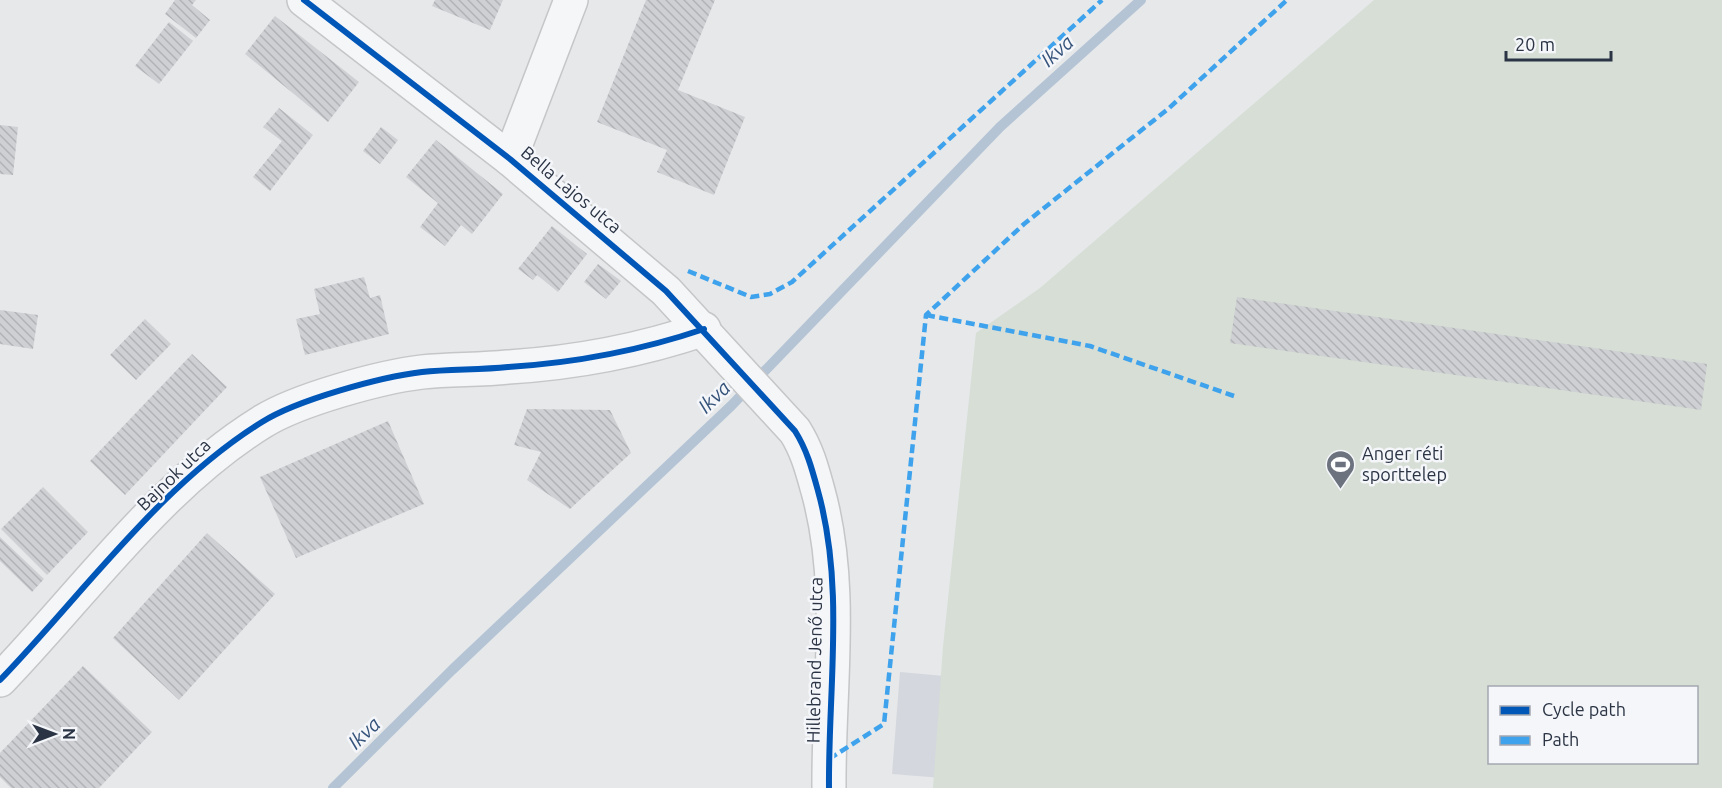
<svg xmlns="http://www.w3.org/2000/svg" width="1722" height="788" viewBox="0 0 1722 788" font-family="Ubuntu,sans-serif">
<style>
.built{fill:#d4d7dd}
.pitch{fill:#d6ded6;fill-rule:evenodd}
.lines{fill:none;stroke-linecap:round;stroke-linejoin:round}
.stream{stroke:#b4c4d5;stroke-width:10}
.building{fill:url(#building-back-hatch)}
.minor-casing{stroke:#c4c6c8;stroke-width:36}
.minor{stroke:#f5f6f7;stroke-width:33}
.quiet{stroke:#3ea3ec;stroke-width:4.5;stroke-dasharray:9 4.5;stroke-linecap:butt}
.cycleway-casing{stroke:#f4f6f9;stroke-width:10}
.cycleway{stroke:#0057b8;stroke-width:6}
.labels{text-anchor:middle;stroke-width:5;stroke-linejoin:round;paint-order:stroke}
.street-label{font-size:18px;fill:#2b3445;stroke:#f4f6f9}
.poi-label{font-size:18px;fill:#2b3445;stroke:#f4f6f9;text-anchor:start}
.water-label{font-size:20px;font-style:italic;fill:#34527a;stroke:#f4f6f9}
</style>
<defs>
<pattern id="building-back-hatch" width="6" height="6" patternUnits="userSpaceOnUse" patternTransform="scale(1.5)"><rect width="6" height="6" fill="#ced0d3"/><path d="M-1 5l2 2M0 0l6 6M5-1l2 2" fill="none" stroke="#b1b3b6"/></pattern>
</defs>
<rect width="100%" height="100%" fill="#e6e8ea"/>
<path class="built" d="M 900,672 L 977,679 L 968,780 L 892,774 Z"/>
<path class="pitch" d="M 1374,0 L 1722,0 L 1722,788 L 933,788 L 943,647 L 976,333 L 1040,288 ZM 1490,688 L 1696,688 L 1696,762 L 1490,762 Z"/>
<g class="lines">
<path class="stream" d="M 333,788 L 452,670 L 731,406 L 1000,127 L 1141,0"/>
</g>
<g class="building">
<path d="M 175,0 L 196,0 L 192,5 L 210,20 L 196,38 L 165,14 Z"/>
<path d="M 435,0 L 503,0 L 490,30 L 432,6 Z"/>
<path d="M 646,0 L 715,0 L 678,90 L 745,117 L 714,195 L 657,172 L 667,150 L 597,122 Z"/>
<path d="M 275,16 L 359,82 L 328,122 L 245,54 Z"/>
<path d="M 169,22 L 193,41 L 159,84 L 135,66 Z"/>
<path d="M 279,108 L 313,135 L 270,191 L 253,177 L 282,141 L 263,127 Z"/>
<path d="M 0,125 L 18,127 L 13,175 L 0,174 Z"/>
<path d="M 381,127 L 398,140 L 380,164 L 363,151 Z"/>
<path d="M 436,140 L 503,194 L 472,234 L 461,225 L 445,246 L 420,227 L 438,203 L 406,177 Z"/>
<path d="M 552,226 L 587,254 L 558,292 L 537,275 L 533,280 L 518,269 Z"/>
<path d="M 598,264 L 621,281 L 606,299 L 584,282 Z"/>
<path d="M 364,277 L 370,298 L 380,295 L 389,334 L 305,355 L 296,319 L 320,314 L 314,289 Z"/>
<path d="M 1237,297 L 1707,364 L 1701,410 L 1230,343 Z"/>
<path d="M 0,310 L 38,315 L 33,349 L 0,344 Z"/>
<path d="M 145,319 L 171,344 L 136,380 L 110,355 Z"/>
<path d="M 192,354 L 227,387 L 125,495 L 90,461 Z"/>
<path d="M 527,409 L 610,410 L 631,453 L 570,509 L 527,480 L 541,452 L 514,445 Z"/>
<path d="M 388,421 L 424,504 L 296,558 L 260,477 Z"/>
<path d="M 43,487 L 88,532 L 47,575 L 1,529 Z"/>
<path d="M 207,533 L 275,594 L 179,700 L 113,638 Z"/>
<path d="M 0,537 L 44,579 L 32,592 L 0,561 Z"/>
<path d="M 83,666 L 152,732 L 99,788 L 11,788 L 0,777 L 0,753 Z"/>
</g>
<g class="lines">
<defs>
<g id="minor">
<path d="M 304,0 L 510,159 L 666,291 L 795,431 C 807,450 812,469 818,491 C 845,588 828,689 829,788"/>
<path d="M 510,159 L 571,0"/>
<path d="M 0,680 C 83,594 160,485 262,422 C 297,400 380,377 422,372 C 450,369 479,370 508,367 C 573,363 642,350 704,329"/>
</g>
</defs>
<use href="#minor" class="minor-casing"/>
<use href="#minor" class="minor"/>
<g class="quiet">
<path d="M 688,271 L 751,297 L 770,294 L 792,282 L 1102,0"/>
<path d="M 926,315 L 1090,346 L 1234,396"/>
<path d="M 829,759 L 884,724 L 926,315 L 1024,224 L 1168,109 L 1287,0"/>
</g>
<defs>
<g id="cycleway">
<path d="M 304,0 L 510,159 L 666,291 L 795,431 C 807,450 812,469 818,491 C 845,588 828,689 829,788"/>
<path d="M 0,680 C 83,594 160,485 262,422 C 297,400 380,377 422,372 C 450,369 479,370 508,367 C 573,363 642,350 704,329"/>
</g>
</defs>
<use href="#cycleway" class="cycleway-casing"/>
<use href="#cycleway" class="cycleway"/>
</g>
<defs>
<symbol id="stadium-pin" viewBox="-11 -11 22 30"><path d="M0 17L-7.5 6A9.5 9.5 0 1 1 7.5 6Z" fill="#6c737f" stroke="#f4f6f9"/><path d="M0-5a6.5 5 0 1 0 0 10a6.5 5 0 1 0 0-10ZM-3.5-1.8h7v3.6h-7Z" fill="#fff"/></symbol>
</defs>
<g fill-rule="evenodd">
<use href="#stadium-pin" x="1324" y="448" width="33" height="45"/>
</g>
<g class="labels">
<g class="street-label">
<text transform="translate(571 190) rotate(40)" y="6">Bella Lajos utca</text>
<text transform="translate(174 475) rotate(-44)" y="6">Bajnok utca</text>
<text transform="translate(815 660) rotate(-89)" y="6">Hillebrand Jenő utca</text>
</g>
<g class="poi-label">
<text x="1362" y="460">Anger réti<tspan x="1362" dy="21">sporttelep</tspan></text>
</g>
<g class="water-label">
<text transform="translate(1057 51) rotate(-42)" y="7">Ikva</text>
<text transform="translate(714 397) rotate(-45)" y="7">Ikva</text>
<text transform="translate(364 733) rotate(-44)" y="7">Ikva</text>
</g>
</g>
<rect x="1488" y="686" width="210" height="78" fill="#f4f6f9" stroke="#a4a8b1" stroke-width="1.5"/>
<rect x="1500" y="706" width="30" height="9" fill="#0057b8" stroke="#a4a8b1" stroke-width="1.5"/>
<text x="1542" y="716" font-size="18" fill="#2b3445">Cycle path</text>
<rect x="1500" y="736" width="30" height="9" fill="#3ea3ec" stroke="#a4a8b1" stroke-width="1.5"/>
<text x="1542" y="746" font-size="18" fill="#2b3445">Path</text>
<g transform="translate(54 734) rotate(90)" stroke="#f4f6f9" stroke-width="4.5" paint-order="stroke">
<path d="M0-4.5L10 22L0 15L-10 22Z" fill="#2b3445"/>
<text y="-9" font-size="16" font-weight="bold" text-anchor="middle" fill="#2b3445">N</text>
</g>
<path d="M1506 51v9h105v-9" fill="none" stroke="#2b3445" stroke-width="3"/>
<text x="1515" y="51" font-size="18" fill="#2b3445" stroke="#f4f6f9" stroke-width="4.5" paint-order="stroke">20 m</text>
</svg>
